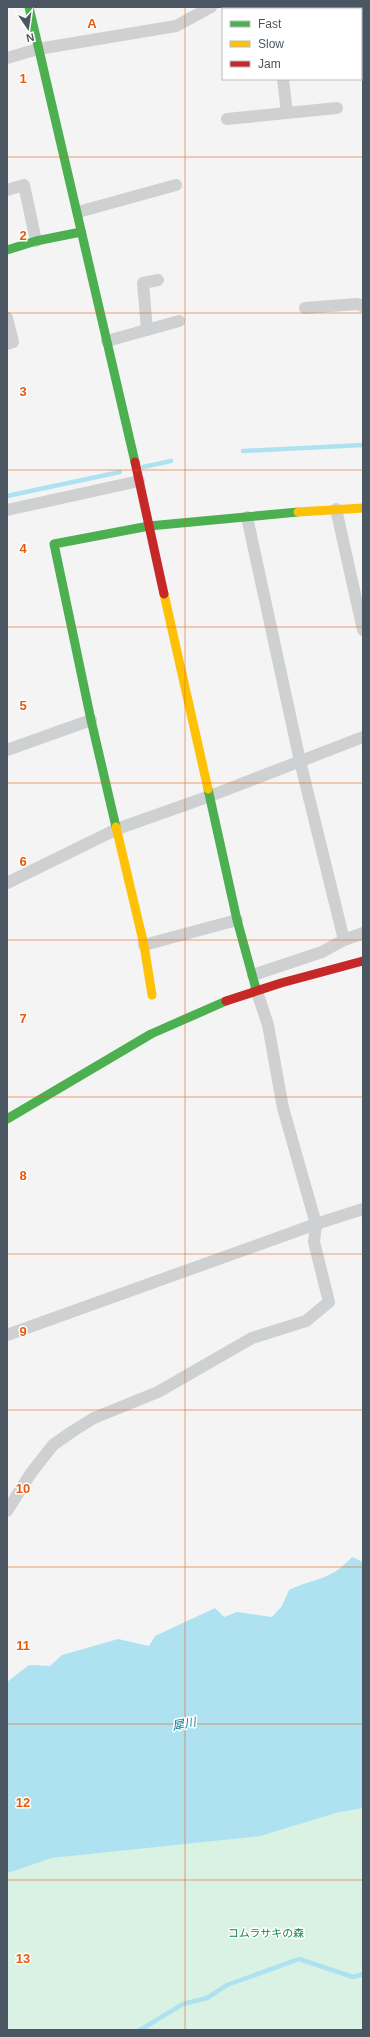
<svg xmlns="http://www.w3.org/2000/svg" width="370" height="2037" viewBox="0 0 370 2037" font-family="Helvetica,'Noto Sans JP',sans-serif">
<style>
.green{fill:#d9f2e3}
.water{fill:#aee2f0}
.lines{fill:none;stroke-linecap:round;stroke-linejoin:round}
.stream{stroke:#aee2f0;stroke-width:4.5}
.street{stroke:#ced0d2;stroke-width:12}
.fast{stroke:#4caf50;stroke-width:9}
.slow{stroke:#ffc107;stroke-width:9}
.jam{stroke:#c62828;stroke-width:9}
.grid{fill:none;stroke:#e8590c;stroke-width:1;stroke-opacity:0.55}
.labels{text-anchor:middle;stroke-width:3;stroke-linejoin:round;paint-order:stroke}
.park-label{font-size:11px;fill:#17864f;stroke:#fff}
.water-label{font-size:12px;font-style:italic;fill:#0c7c9b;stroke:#fff}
.grid-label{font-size:13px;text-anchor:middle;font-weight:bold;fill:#e8590c;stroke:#fff;stroke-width:3;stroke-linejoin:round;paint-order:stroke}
</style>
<rect width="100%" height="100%" fill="#f4f4f4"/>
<path class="green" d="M 363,1808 L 363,2030 L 7,2030 L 7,1872 L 11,1872 L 52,1858 L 153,1847 Z"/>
<path class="water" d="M 352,1557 L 363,1562 L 363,1808 L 336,1813 L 260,1836 L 52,1858 L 11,1872 L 7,1872 L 7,1682 L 29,1665 L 50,1666 L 62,1655 L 118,1639 L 149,1646 L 155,1636 L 215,1608 L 224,1617 L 237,1612 L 272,1617 L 282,1606 L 289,1590 C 316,1577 329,1582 352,1557 Z"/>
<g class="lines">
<g class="stream">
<path d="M 243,451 L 363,445"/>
<path d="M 143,467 L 171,461"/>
<path d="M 7,496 L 120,472"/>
<path d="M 140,2030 L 183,2004 L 207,1998 L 227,1985 L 299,1959 L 353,1977 L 363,1974"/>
</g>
<g class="street">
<path d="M 295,7 L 305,9"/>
<path d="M 361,14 L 363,14"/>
<path d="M 7,58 L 38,49 L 176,26 L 211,7"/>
<path d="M 283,79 L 287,113"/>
<path d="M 227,119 L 337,108"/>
<path d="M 7,190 L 24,185 L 36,241"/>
<path d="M 78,212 L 176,185"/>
<path d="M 305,308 L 357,304 L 363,306"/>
<path d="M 7,318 L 13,342 L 7,344"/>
<path d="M 147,330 L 143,283 L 158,280"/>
<path d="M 107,341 L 179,321"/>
<path d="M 336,509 L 363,630"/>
<path d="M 7,510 L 139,481"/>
<path d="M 247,517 L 300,761 L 344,940"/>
<path d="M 7,750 L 91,720"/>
<path d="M 7,883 L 117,829 L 210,796 L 363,737"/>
<path d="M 144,945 L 237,920"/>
<path d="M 253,975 L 322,952 L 344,940 L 363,933"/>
<path d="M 7,1335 L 316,1224 L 363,1209"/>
<path d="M 7,1511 L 31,1473 L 53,1445 L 73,1431 L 94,1418 L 158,1392 L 252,1338 L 306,1321 L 329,1302 L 314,1242 L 316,1224 L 283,1108 L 268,1025 L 256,989"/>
</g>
<g class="fast">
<path d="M 29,7 L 135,462"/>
<path d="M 7,250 L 36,241 L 81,232"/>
<path d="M 208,789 L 237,920 L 256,989"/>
<path d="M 116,827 L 91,720 L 54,544 L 149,526 L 298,512"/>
<path d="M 7,1119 L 151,1034 L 226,1001"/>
</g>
<g class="slow">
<path d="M 298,512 L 363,508"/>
<path d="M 164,594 L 208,789"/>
<path d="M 116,827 L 144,945 L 152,995"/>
</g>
<g class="jam">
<path d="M 135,462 L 164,594"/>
<path d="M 226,1001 L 281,983 L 363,961"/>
</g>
</g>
<path class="grid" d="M 185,7 L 185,2030M 7,157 L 363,157M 7,313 L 363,313M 7,470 L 363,470M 7,627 L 363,627M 7,783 L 363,783M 7,940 L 363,940M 7,1097 L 363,1097M 7,1254 L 363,1254M 7,1410 L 363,1410M 7,1567 L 363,1567M 7,1724 L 363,1724M 7,1880 L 363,1880"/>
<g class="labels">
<g class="park-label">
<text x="266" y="1937">コムラサキの森</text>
</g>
<g class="water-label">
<text transform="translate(184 1724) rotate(-11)" y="4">犀川</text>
</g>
</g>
<g class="grid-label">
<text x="92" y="28">A</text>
<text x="23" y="83">1</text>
<text x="23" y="240">2</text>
<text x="23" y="396">3</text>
<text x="23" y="553">4</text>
<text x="23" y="710">5</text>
<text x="23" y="866">6</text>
<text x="23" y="1023">7</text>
<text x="23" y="1180">8</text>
<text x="23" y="1336">9</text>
<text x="23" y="1493">10</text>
<text x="23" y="1650">11</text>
<text x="23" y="1807">12</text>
<text x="23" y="1963">13</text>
</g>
<rect width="370" height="2037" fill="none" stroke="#4a5661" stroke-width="16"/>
<rect x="222" y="8" width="140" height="72" fill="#ffffff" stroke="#b7bbc0"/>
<rect x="230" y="21" width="20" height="6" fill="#4caf50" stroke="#b7bbc0"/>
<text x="258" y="28" font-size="12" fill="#4a5661">Fast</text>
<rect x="230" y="41" width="20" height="6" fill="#ffc107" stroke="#b7bbc0"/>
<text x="258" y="48" font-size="12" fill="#4a5661">Slow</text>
<rect x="230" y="61" width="20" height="6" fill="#c62828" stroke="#b7bbc0"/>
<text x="258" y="68" font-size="12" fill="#4a5661">Jam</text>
<g transform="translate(28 28) rotate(167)" stroke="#ffffff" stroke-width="3" paint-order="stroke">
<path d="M0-3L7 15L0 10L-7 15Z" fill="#4a5661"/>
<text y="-6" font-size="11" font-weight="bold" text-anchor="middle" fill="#4a5661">N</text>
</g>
</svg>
